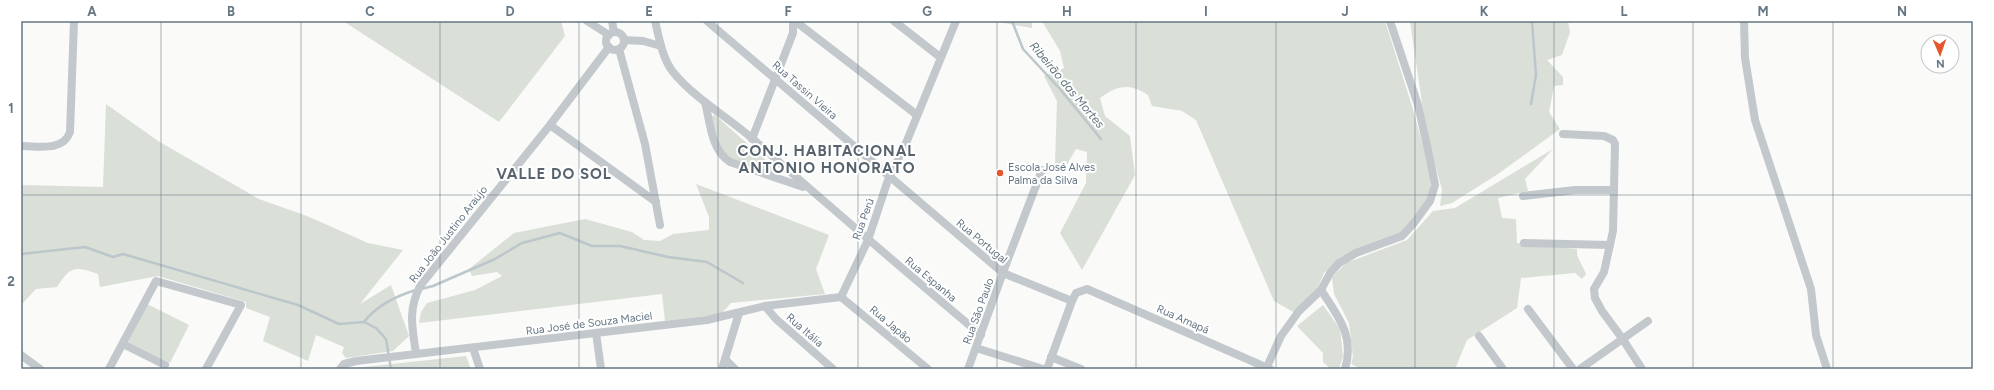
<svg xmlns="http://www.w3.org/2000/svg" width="1994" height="390" viewBox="0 0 1994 390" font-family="Figtree,sans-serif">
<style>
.green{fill:#dadfd7}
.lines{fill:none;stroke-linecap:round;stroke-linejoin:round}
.stream{stroke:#bbc7cb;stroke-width:2.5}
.minor{stroke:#c3c8cc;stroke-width:8}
.grid{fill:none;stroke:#657683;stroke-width:1;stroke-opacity:0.55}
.poi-dot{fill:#e4572e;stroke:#fff;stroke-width:1.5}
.labels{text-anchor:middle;stroke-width:4;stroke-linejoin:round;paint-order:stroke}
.street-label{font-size:11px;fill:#657683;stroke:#fff}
.poi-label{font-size:11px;fill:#657683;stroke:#fff;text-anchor:start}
.water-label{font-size:12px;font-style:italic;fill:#60757c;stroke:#fff}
.district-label{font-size:15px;font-weight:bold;letter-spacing:1px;fill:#57646e;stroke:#fff}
.neatline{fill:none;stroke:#657683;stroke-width:1.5}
.grid-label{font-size:13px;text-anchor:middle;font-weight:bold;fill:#657683}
</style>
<rect width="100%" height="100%" fill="#fafaf8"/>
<g class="green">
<path d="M 343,21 L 561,21 L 565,36 L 499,122 Z"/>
<path d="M 992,21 L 1032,21 L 1032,28 Z"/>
<path d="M 1042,21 L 1385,21 L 1412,106 L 1431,175 L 1430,188 L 1426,201 L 1403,233 L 1341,257 L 1324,273 L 1315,294 L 1295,313 L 1274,301 L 1196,120 L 1182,111 L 1152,106 L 1148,95 C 1129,83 1118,85 1100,98 L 1105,116 L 1130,136 L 1135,175 L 1082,270 L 1060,233 L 1086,183 L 1087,152 L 1076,149 L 1065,168 L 1055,164 L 1057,101 L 1044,76 L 1064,68 L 1060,51 Z"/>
<path d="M 1410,21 L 1568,21 L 1570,32 L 1562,55 L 1547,60 L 1563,77 L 1563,85 L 1554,86 L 1549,112 L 1560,129 L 1498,174 L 1452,203 L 1440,206 L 1442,190 L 1426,130 Z"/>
<path d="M 106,104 L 158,141 L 259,199 L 307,216 L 368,243 L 403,250 L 360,304 L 391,285 L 409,336 L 393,351 L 346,358 L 342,353 L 344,347 L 316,335 L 308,361 L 263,341 L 270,317 L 246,308 L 246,302 L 158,276 L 100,287 L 98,274 C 74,266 71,266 57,287 L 36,289 L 21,305 L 21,185 L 103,187 Z"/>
<path d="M 715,115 L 777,170 L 776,175 L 726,157 L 721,153 L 712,119 L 712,116 Z"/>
<path d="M 1553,149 L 1525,179 L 1528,191 L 1498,198 L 1502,218 L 1516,219 L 1517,243 L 1577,249 L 1577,255 L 1586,274 L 1582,279 L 1575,273 L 1521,278 L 1517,308 L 1467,340 L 1455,369 L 1361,369 L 1351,364 L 1353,357 L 1349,323 L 1334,294 L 1332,277 L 1346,263 L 1407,240 L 1433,211 L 1455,208 Z"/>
<path d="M 696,184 L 829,235 L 816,269 L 825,294 L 731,303 L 721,314 L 665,321 L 662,294 L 419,323 L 421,312 L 427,303 L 475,290 L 502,276 L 497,272 L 472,276 L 469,269 L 514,233 L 585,219 L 632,232 L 644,240 L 660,241 L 673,234 L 709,230 L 709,217 Z"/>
<path d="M 147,304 L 189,325 L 170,363 L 128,342 Z"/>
<path d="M 1323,305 L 1340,329 L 1343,356 L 1339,369 L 1331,369 L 1323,362 L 1323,353 L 1297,326 Z"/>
<path d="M 466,356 L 471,369 L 351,369 L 354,368 Z"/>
</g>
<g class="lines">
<g class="stream">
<path d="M 1012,21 L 1023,49 L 1060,89 L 1101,139"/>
<path d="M 1531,104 L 1536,75 L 1532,21"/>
<path d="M 21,254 L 85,247 L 113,257 L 123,254 L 298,305 L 339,324 L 364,322 L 376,328 L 386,339 L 391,369"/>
<path d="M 421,289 L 433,286 L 495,259 L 522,243 L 560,233 L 592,246 L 620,246 L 668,257 L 707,262 L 743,283"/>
<path d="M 364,322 C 377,305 396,296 416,290"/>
</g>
<g class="minor">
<path d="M 587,21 L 609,35"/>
<path d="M 612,21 L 614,32"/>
<path d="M 655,21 C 659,37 662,58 673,72 C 695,99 728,117 754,140 C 829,206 905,271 981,335"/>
<path d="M 707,21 L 1003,273 L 1072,301"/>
<path d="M 795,21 L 917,115"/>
<path d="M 894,21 L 940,57"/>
<path d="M 1744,21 L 1745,58 L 1755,120 L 1811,289 L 1816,335 L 1827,369"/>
<circle cx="615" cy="41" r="9"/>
<path d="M 624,40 L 643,41 L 661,46"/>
<path d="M 619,49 L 645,144 L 660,225"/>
<path d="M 705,102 C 710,122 711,150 730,162 L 803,187"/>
<path d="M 550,125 L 656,202"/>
<path d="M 1563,134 L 1604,136 L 1613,140 L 1615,144 L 1613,231 L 1604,272 L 1594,289 L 1595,298 L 1602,311 L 1622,338 L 1642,369"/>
<path d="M 752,139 L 793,33 L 793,21"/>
<path d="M 21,146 C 38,146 63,152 70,132 L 74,21"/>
<path d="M 1523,196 L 1575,190 L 1614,190"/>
<path d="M 1524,243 L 1610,245"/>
<path d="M 1321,290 C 1338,316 1355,336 1345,369"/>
<path d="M 841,297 L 868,240 L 889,177 L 904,148 L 956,21"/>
<path d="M 841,297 L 928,369"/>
<path d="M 765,306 L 776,319 L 833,369"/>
<path d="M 1528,309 L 1573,369"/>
<path d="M 596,333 L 601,369"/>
<path d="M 1479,336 L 1503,369"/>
<path d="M 123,344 L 165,365"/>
<path d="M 473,348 L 480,369"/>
<path d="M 976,348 L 1043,369"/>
<path d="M 416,353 C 412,327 408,310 420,286 L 550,125 L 609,47"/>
<path d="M 21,355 L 40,369"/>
<path d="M 1051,357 L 1081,369"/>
<path d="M 726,360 L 735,369"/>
<path d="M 109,369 L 156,281 L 241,305 L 206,369"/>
<path d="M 340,369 L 344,364 L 356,361 L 707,320 L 765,306 L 841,297"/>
<path d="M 722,369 L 739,313"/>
<path d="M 968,369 L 1008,259 L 1042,170"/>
<path d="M 1047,369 L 1072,301 L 1076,293 L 1087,289 L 1270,369"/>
<path d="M 1266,369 L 1281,336 L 1299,311 L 1321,290 L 1330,273 L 1339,263 L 1356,253 L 1402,236 L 1414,223 L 1430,201 L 1435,185 L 1431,164 L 1418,105 L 1390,21"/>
<path d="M 1580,369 L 1648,321"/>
</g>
</g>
<path class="grid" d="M 161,21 L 161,369M 301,21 L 301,369M 440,21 L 440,369M 579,21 L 579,369M 718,21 L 718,369M 858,21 L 858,369M 997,21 L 997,369M 1136,21 L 1136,369M 1276,21 L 1276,369M 1415,21 L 1415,369M 1554,21 L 1554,369M 1693,21 L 1693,369M 1833,21 L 1833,369M 21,195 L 1973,195"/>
<circle class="poi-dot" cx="1000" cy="173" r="4"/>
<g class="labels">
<g class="street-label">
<text transform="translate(805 90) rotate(41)" y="4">Rua Tassin Vieira</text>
<text transform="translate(863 219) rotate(-70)" y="4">Rua Perú</text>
<text transform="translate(448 234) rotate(-52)" y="4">Rua João Justino Araújo</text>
<text transform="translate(982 241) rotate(40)" y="4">Rua Portugal</text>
<text transform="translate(931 279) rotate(40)" y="4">Rua Espanha</text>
<text transform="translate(978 311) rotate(-70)" y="4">Rua São Paulo</text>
<text transform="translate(1183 319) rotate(24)" y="4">Rua Amapá</text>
<text transform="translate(589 323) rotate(-7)" y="4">Rua José de Souza Maciel</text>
<text transform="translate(891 324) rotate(40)" y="4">Rua Japão</text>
<text transform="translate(805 330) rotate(41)" y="4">Rua Itália</text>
</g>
<g class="poi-label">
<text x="1008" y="171">Escola José Alves<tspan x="1008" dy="13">Palma da Silva</tspan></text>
</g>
<g class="water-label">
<text transform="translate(1067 85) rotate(50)" y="4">Ribeirão das Mortes</text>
</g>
<g class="district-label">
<text x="827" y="156">CONJ. HABITACIONAL<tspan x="827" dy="17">ANTONIO HONORATO</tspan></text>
<text x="554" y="179">VALLE DO SOL</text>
</g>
</g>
<rect width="1994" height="390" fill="none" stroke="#ffffff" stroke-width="44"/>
<g transform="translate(1940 54) rotate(178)"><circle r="19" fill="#ffffff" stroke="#c1c8cd"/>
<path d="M0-3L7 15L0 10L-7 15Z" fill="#e4572e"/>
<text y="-6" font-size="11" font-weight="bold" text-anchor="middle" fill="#657683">N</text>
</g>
<rect x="22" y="22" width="1950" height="346" class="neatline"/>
<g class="grid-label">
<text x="92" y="16">A</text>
<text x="231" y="16">B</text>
<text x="370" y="16">C</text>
<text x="510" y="16">D</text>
<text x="649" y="16">E</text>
<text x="788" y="16">F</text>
<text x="927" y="16">G</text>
<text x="1067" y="16">H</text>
<text x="1206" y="16">I</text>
<text x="1345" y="16">J</text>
<text x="1484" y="16">K</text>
<text x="1624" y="16">L</text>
<text x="1763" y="16">M</text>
<text x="1902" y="16">N</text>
<text x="11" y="113">1</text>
<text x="11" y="286">2</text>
</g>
</svg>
